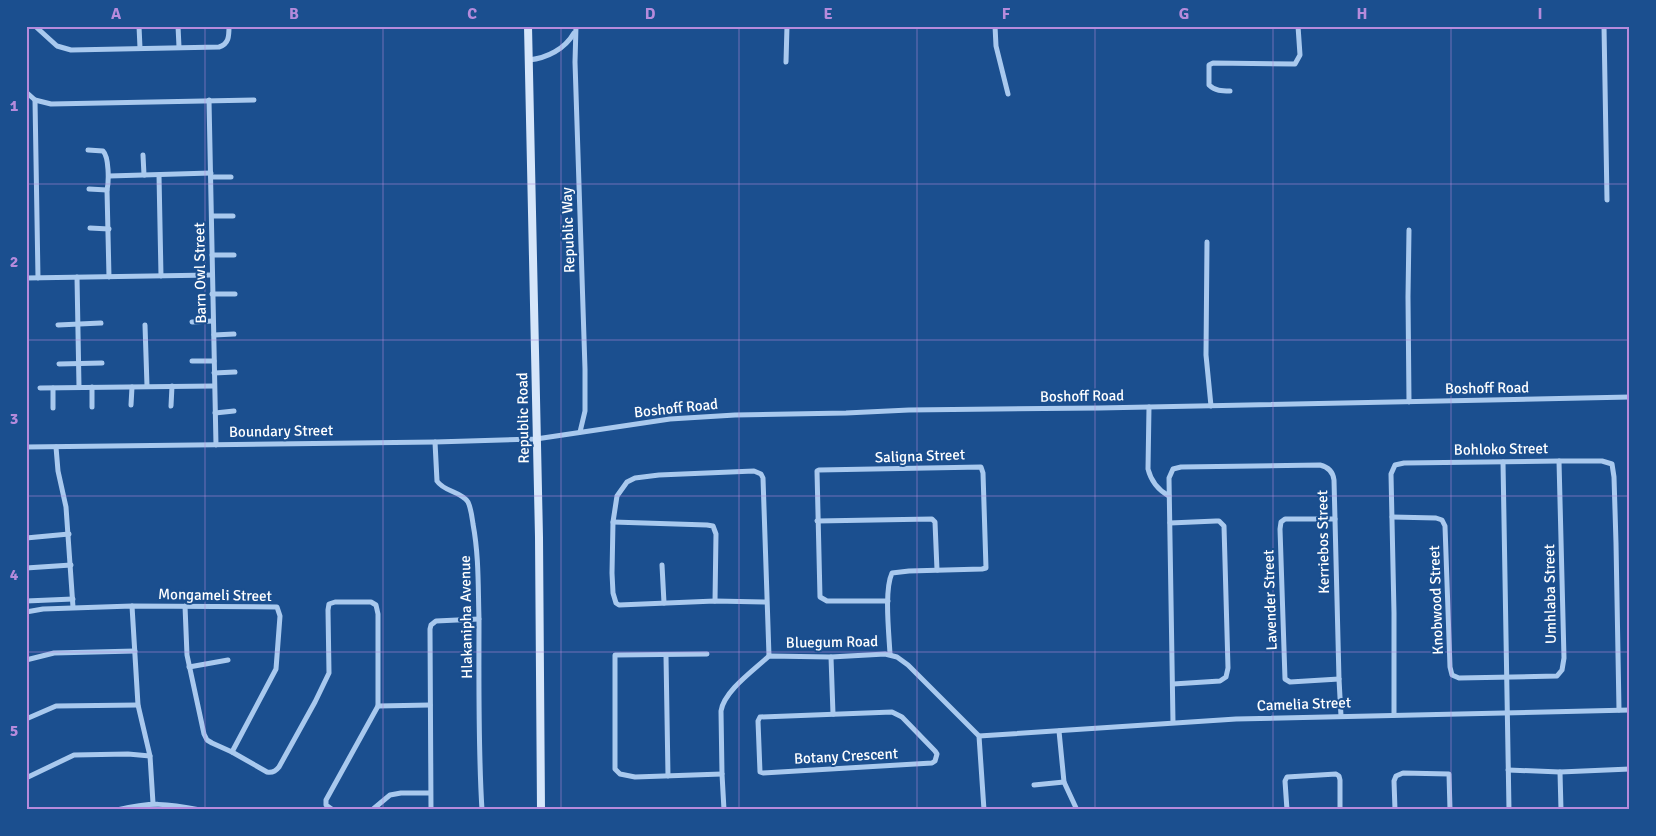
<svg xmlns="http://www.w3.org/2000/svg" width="1656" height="836" viewBox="0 0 1656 836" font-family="Signika,sans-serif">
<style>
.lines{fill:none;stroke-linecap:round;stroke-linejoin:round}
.street{stroke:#a9c9ee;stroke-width:5}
.secondary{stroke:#d6e6fa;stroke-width:8}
.grid{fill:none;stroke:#b68bdc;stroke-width:1;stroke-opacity:0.55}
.labels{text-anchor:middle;stroke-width:4;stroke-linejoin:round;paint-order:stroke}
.street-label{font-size:15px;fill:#fff;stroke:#1b4f8f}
.neatline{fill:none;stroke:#b68bdc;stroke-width:2}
.grid-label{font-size:16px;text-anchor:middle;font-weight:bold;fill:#b68bdc}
</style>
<rect width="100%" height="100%" fill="#1b4f8f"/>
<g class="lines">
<g class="street">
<path d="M 35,26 L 57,46 L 71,50 L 219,47 C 229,44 229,36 229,26"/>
<path d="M 139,26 L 140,48"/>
<path d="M 178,26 L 179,47"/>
<path d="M 576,26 L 575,62 L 585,369 L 585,411 L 580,432"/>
<path d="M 995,26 L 996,46 L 1008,94"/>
<path d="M 1604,26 L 1607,200"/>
<path d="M 529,60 C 547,58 565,49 574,33"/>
<path d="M 786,62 L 787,26"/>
<path d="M 1230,91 C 1222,91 1215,91 1209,85 L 1209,65 L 1213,63 L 1295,64 L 1300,55 L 1298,26"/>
<path d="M 26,92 L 35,100 L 51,104 L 254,100"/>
<path d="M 35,100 L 38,278"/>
<path d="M 209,100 L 216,445"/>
<path d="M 88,150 L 103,151 C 109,157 109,181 107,190 L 109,277"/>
<path d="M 143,155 L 144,175"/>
<path d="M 159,175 L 161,276"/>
<path d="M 109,176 L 211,173"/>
<path d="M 211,177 L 231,177"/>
<path d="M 89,189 L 107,190"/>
<path d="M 212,216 L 233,216"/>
<path d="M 90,228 L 109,229"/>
<path d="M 1409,230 L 1408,297 L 1409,402"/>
<path d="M 1207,242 L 1206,355 L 1211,406"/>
<path d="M 212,255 L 234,255"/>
<path d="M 77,277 L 79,387"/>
<path d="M 26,278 L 212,275"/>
<path d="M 212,294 L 235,294"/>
<path d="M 192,322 L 213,321"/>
<path d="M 58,325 L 101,323"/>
<path d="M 145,325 L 147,386"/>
<path d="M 214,335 L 234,334"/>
<path d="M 192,361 L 214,361"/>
<path d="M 59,364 L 102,363"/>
<path d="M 214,373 L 235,372"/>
<path d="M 92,387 L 92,407"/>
<path d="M 40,388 L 214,386"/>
<path d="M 131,405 L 132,387"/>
<path d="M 171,406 L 172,386"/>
<path d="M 1149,407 L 1148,469 C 1151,481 1158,490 1169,496"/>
<path d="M 53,408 L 53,388"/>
<path d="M 215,413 L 234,411"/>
<path d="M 435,442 L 437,481 C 444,492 461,491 468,502 C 471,508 472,517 473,524 C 479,556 478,587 479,619 C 479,683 478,746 482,810"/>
<path d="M 26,447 L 435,442 L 536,439 L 670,419 L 735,415 L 846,413 L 909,410 L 1099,408 L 1630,397"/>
<path d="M 56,447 L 58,471 L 66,507 L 73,607"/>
<path d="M 1503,462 L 1509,810"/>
<path d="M 1392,517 L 1436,518 L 1442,520 L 1445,526 L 1450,667 L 1452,675 L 1459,678 L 1557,676 L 1562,670 L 1564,658 L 1559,461"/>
<path d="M 1335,519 L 1285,519 L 1281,522 L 1280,529 L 1285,679 L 1290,682 L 1339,679"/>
<path d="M 817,521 L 932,519 L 935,522 L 937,570"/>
<path d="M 613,522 L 707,525 L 713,526 L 716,534 L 715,601"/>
<path d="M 1170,523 L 1216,521 L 1219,521 L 1224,526 L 1228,668 L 1226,677 L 1220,681 L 1173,684"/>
<path d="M 26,538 L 69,534"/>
<path d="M 662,565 L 664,603"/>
<path d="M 26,568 L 71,565"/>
<path d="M 26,601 L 73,599"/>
<path d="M 888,601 L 827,601 L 820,597 L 817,471 L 819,470 L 981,467 L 983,473 L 986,568 L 982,569 L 909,571 L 892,573 C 884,590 889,634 890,654"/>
<path d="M 767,602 L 715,601 L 619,605 L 616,603 L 613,593 L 612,573 L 613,522 L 617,496 L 627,482 L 635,478 L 659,475 L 754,471 L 761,474 L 763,478 L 769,656"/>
<path d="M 132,606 L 138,705 L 150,756 L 153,803"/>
<path d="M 185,606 L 187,655 L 204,734 L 207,740 L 212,743 L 232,752 L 267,772 C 272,773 276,771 279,767 L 315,702 L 329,673 L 328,610 L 329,604 L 335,602 L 371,602 L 376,605 L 378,614 L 378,706 L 326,800 L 326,805 L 333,810"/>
<path d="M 26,612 L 43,609 L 132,606 L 277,607 L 280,616 L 276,669 L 232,752"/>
<path d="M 707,654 L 615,655 L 615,769 L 620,774 L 635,777 L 722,774"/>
<path d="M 666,656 L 668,776"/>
<path d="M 831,657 L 833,714"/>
<path d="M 26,660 L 54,653 L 135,651"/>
<path d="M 189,667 L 228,660"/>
<path d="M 378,706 L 430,705"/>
<path d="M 892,712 L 902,717 L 935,751 L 937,754 L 935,761 L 932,763 L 763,773 L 760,772 L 758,721 L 760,717 Z"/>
<path d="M 1394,715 L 1394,613 L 1391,474 L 1395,465 L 1404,463 L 1559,461 L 1602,461 L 1612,464 L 1614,477 L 1616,543 L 1619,710"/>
<path d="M 26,719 L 56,706 L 138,705"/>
<path d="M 1173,722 L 1169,478 L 1173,469 L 1181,467 L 1320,465 C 1328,467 1333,471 1334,480 L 1339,679 L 1341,716"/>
<path d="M 1059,731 L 1064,782 L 1077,810"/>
<path d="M 979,736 L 1236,719 L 1630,710"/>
<path d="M 1508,770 L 1560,772 L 1630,769"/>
<path d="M 1560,772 L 1561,810"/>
<path d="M 26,778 L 74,755 L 128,754 L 150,756"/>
<path d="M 1034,785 L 1064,782"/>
<path d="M 117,810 C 151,802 166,803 200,810"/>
<path d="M 372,810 L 390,795 L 401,793 L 430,793"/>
<path d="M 431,810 L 430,629 L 431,625 L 436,621 L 479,619"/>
<path d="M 724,810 L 722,774 L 721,711 C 724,691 754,670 769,656 L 831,657 L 885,654 L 897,657 L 908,665 L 979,736 L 984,810"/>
<path d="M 1287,810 L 1285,781 L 1287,777 L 1336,774 L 1339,776 L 1340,780 L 1340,810"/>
<path d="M 1395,810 L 1394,781 L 1396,776 L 1403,773 L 1449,774 L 1450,810"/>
</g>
<path class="secondary" d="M 528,26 L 539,537 L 541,810"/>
</g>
<path class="grid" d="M 205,26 L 205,810M 383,26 L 383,810M 561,26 L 561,810M 739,26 L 739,810M 917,26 L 917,810M 1095,26 L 1095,810M 1273,26 L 1273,810M 1451,26 L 1451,810M 26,184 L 1630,184M 26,340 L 1630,340M 26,496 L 1630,496M 26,652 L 1630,652"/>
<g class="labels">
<g class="street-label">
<text transform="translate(568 230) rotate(-92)" y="5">Republic Way</text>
<text transform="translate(200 273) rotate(-91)" y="5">Barn Owl Street</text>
<text transform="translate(1487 388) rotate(-1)" y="5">Boshoff Road</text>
<text transform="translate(1082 396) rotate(-1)" y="5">Boshoff Road</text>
<text transform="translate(676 408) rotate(-6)" y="5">Boshoff Road</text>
<text transform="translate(523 418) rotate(-91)" y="5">Republic Road</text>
<text transform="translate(281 431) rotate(-1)" y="5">Boundary Street</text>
<text transform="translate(1501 449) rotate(-1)" y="5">Bohloko Street</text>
<text transform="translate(920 456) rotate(-2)" y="5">Saligna Street</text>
<text transform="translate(1323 542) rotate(-91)" y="5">Kerriebos Street</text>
<text transform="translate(1550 594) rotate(-91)" y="5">Umhlaba Street</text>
<text transform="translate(215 595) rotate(1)" y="5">Mongameli Street</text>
<text transform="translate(1270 600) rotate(-92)" y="5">Lavender Street</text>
<text transform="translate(1436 600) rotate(-92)" y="5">Knobwood Street</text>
<text transform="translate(466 617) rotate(-91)" y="5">Hlakanipha Avenue</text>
<text transform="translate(832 642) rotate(-1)" y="5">Bluegum Road</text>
<text transform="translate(1304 704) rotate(-2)" y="5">Camelia Street</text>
<text transform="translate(846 756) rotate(-3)" y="5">Botany Crescent</text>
</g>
</g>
<rect width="1656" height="836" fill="none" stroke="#1b4f8f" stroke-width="55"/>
<rect x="28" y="28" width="1600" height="780" class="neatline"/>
<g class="grid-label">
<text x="116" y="19">A</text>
<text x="294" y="19">B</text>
<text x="472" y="19">C</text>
<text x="650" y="19">D</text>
<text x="828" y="19">E</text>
<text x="1006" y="19">F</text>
<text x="1184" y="19">G</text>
<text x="1362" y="19">H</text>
<text x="1540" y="19">I</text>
<text x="14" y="111">1</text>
<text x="14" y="267">2</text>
<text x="14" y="424">3</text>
<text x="14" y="580">4</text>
<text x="14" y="736">5</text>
</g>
</svg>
